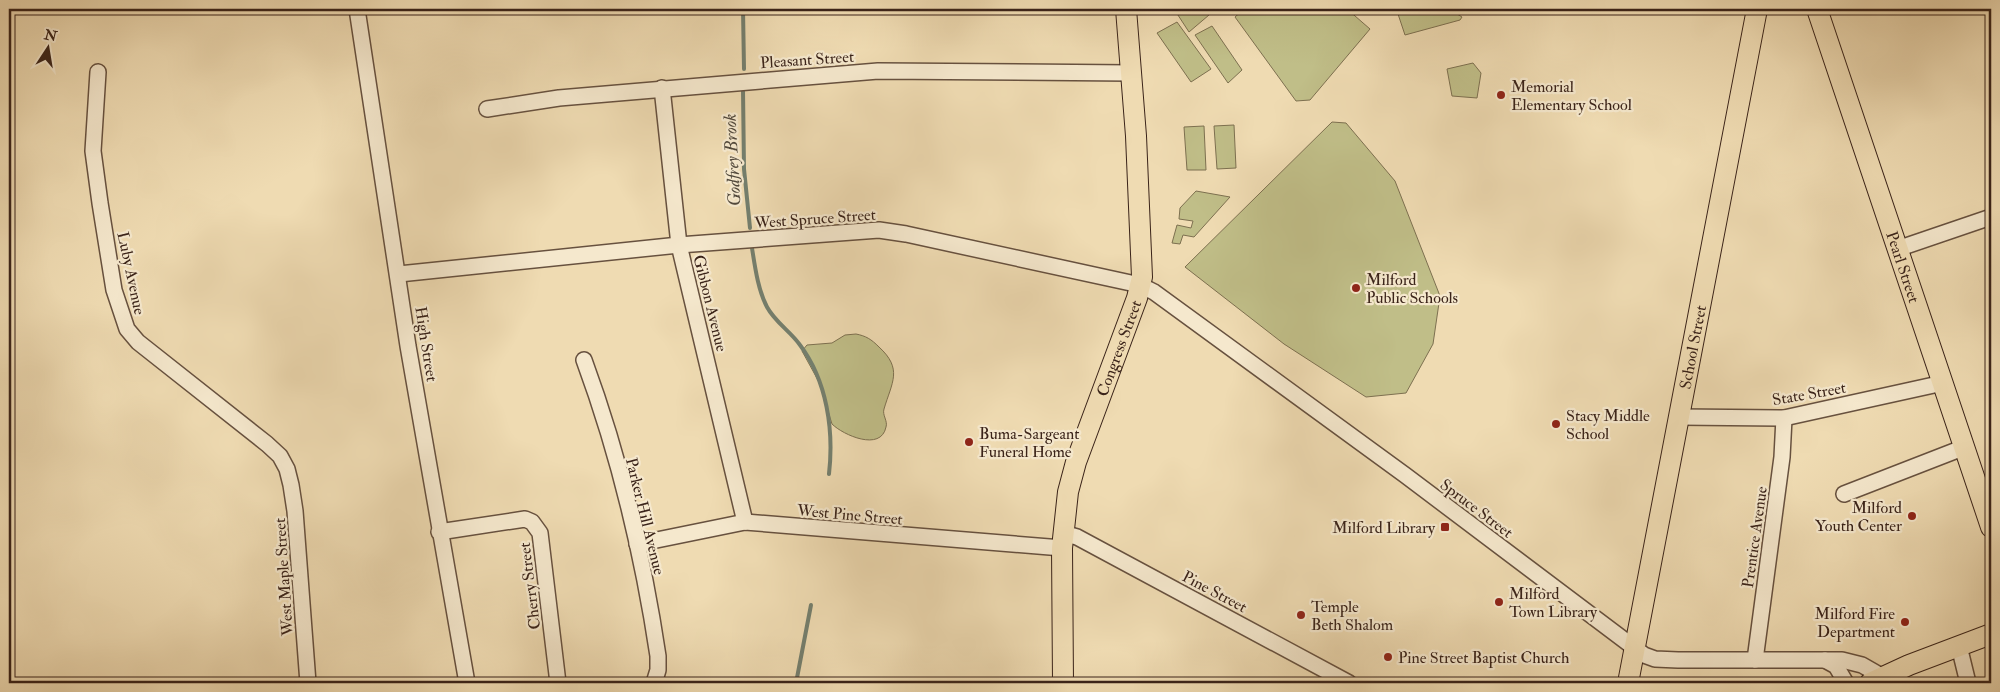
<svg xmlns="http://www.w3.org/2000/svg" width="2000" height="692" viewBox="0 0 2000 692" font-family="'IM FELL Double Pica',serif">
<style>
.green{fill:#c0be88;stroke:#7d7050}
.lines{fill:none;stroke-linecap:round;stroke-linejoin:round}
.stream{stroke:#747f6e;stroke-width:4}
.minor-casing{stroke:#67513f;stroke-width:18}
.major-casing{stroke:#3a2319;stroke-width:22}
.minor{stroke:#f5e8cd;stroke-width:15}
.major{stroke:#efdbb2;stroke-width:20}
.poi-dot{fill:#8f2418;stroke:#f5e8cd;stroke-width:2}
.labels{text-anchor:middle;stroke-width:4.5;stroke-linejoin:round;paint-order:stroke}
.street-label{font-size:16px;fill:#3a2319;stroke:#f5e8cd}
.poi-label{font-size:16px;fill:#3a2319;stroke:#f5e8cd;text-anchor:start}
.water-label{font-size:18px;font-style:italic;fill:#52493c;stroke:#f5e8cd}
</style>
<rect width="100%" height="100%" fill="#efdbb2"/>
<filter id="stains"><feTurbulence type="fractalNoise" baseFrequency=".004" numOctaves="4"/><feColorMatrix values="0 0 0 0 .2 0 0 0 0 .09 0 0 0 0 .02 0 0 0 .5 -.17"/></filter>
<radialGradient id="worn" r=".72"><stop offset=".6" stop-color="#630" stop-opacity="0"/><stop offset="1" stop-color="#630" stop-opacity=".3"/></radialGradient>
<g class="green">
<path d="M 1174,9 L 1205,9 L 1209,15 L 1189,32 Z"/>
<path d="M 1244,9 L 1347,9 L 1370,29 L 1310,100 L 1296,101 L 1235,17 Z"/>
<path d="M 1408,9 L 1449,9 L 1462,17 L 1460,20 L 1405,35 L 1397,11 Z"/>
<path d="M 1177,22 L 1211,69 L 1191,82 L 1157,33 Z"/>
<path d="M 1212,26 L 1242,70 L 1228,83 L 1195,35 Z"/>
<path d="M 1473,63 L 1481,73 L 1477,98 L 1452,96 L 1447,69 Z"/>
<path d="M 1332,122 L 1346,123 L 1395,181 L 1440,296 L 1433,344 L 1406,393 L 1366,397 L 1284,344 L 1185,267 Z"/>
<path d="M 1234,125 L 1236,168 L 1217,169 L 1214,126 Z"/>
<path d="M 1204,126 L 1206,170 L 1187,170 L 1184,127 Z"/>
<path d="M 1196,191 L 1230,197 L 1194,237 L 1183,235 L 1180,244 L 1172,243 L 1177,225 L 1191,228 L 1193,221 L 1179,219 L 1180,208 Z"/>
<path d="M 856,334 C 866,336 871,339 879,347 C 903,369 892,382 884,409 C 882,415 888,421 886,427 C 881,452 843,435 832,424 L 819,382 L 802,351 L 807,345 L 832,343 L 845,335 Z"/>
</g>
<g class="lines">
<g class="stream">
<path d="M 743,9 L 744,69"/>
<path d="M 743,90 L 744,169 L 750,228"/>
<path d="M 752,248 C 755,267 758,290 767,307 C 775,322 790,331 800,345 C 827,381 834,430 829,474"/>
<path d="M 796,683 L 811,605"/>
</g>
<defs>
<g id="minor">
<path d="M 357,9 L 408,346 L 467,683"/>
<path d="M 98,72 L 93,151 L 100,203 L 114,290 L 127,329 L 138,342 L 267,444 L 280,456 L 287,469 L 291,485 L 295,511 L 308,683"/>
<path d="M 662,88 L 679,245 L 745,522"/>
<path d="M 487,109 L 559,98 L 878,71 L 1131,73"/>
<path d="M 1897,249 L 1991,217"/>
<path d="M 399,274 L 679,245 L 879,230 L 906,234 L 1140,285 L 1154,292 L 1405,475 L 1644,655 L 1655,659 L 1678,660 L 1842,660 L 1862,665 L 1883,677"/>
<path d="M 584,360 C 619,455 643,556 658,656 L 658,670 L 654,683"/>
<path d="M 1679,417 L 1784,418 L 1943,383"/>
<path d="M 1844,494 L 1965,447"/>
<path d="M 439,532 L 525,519 L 532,522 L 540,533 L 558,683"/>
<path d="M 1063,533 L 1077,537 L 1349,683"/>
<path d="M 637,544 L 745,522 L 1062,548"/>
<path d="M 1959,646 L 1968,683"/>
<path d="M 1755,660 L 1782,457 L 1784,418"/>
<path d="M 1825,660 L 1836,666 L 1846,683"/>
</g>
<g id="major">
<path id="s1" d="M 1817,9 L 1991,527"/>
<path id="s2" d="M 1063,683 L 1062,548 L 1068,492 L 1076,462 L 1137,298 L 1142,277 L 1136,136 L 1126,9"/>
<path id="s3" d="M 1628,683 L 1757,9"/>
<path d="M 1870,683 L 1909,665 L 1991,634"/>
</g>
</defs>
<use href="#minor" class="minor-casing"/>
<use href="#major" class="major-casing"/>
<use href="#minor" class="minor"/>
<use href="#major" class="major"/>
</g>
<g class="poi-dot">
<circle cx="1501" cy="95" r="5"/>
<circle cx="1356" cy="288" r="5"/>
<circle cx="1556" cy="424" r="5"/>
<circle cx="969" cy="442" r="5"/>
<circle cx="1912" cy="516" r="5"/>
<rect x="1440" y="522" width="10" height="10" rx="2.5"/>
<circle cx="1499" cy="602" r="5"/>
<circle cx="1301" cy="615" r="5"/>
<circle cx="1905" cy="622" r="5"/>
<circle cx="1388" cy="657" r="5"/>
</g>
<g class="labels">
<g class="street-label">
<text transform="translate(807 59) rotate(-4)" y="6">Pleasant Street</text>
<text transform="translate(815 218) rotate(-4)" y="6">West Spruce Street</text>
<text dy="6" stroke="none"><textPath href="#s1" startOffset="272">Pearl Street</textPath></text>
<text transform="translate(132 273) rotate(78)" y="6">Luby Avenue</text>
<text transform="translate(711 303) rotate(76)" y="6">Gibbon Avenue</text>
<text transform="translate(427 344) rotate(81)" y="6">High Street</text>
<text dy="6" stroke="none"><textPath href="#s3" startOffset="342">School Street</textPath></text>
<text dy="6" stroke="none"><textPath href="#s2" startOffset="344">Congress Street</textPath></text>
<text transform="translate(1809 393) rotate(-10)" y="6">State Street</text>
<text transform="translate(1477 508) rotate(37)" y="6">Spruce Street</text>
<text transform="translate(850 514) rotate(5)" y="6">West Pine Street</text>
<text transform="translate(646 516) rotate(76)" y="6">Parker Hill Avenue</text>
<text transform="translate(1754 537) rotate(-82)" y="6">Prentice Avenue</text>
<text transform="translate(283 577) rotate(-94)" y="6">West Maple Street</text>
<text transform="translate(529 586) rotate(-97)" y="6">Cherry Street</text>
<text transform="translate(1215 591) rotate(28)" y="6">Pine Street</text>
</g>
<g class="poi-label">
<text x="1511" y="92">Memorial<tspan x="1511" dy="18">Elementary School</tspan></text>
<text x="1366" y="285">Milford<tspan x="1366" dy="18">Public Schools</tspan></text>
<text x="1566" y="421">Stacy Middle<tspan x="1566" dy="18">School</tspan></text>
<text x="979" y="439">Buma-Sargeant<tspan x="979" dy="18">Funeral Home</tspan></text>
<text x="1902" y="513" text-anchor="end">Milford<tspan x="1902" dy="18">Youth Center</tspan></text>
<text x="1435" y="533" text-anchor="end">Milford Library</text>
<text x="1509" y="599">Milford<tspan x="1509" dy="18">Town Library</tspan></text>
<text x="1311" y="612">Temple<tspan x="1311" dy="18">Beth Shalom</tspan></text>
<text x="1895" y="619" text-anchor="end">Milford Fire<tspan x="1895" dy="18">Department</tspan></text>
<text x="1398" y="663">Pine Street Baptist Church</text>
</g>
<g class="water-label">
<text transform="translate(732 160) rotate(-93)" y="6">Godfrey Brook</text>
</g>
</g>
<rect width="2000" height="692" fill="none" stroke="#efdbb2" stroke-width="30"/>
<rect x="10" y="10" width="1980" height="672" fill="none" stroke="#3a2319" stroke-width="2.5"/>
<rect x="15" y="15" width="1970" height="662" fill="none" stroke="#3a2319"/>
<g transform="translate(48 48) rotate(12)" stroke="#f5e8cd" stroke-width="4" paint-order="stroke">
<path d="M0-4L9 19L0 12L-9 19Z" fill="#3a2319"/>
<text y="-8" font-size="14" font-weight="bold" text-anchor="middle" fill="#3a2319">N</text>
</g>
<rect width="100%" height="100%" filter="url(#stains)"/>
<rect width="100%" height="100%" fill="url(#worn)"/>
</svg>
